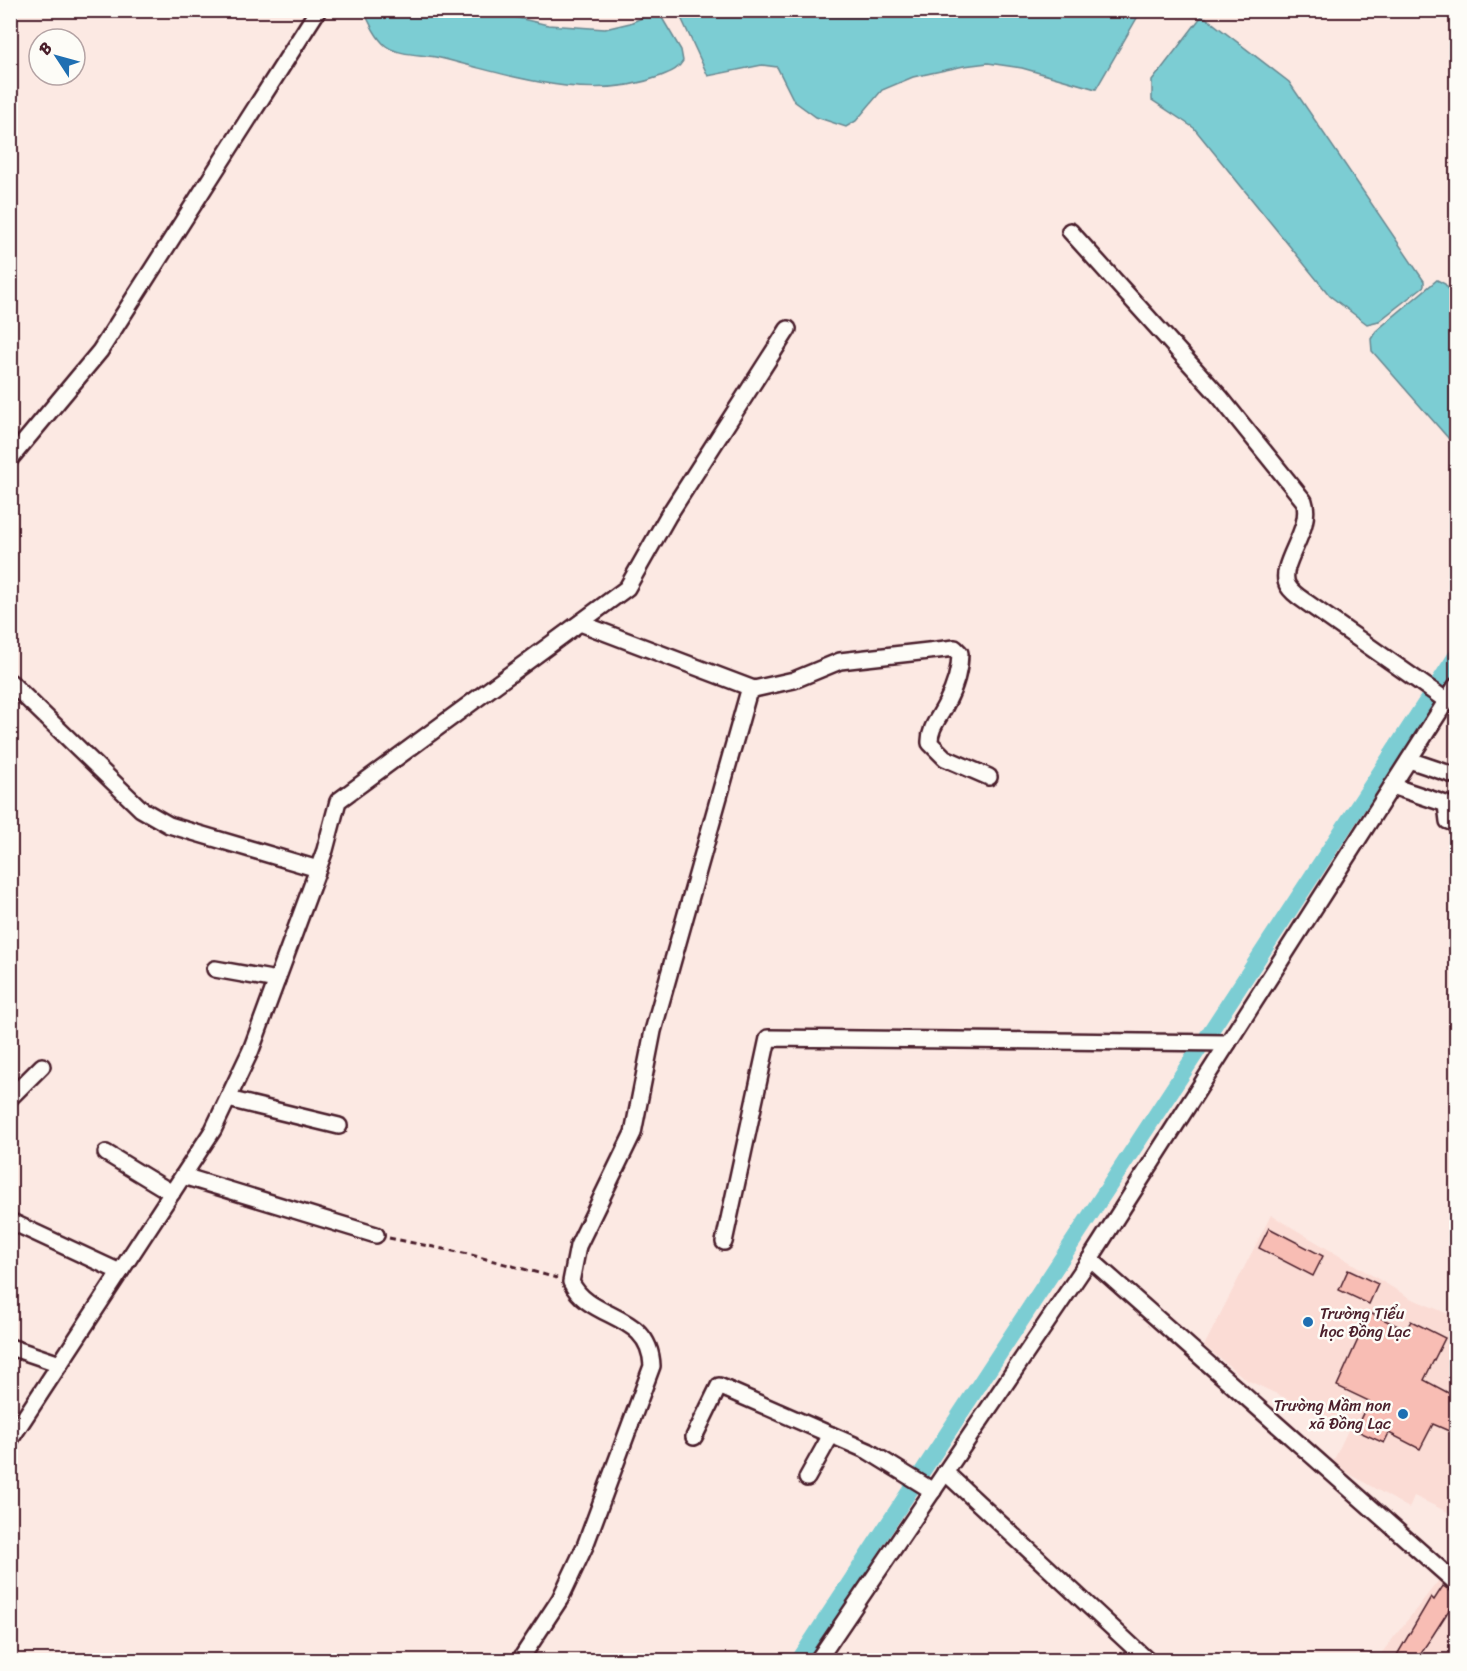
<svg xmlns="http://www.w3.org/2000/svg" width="1467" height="1671" viewBox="0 0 1467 1671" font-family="Sriracha,sans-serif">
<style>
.built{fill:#fbdcd5}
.water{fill:#7bcdd3;stroke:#678790;stroke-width:1.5}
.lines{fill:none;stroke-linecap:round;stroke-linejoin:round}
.canal{stroke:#7bcdd3;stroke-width:16}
.building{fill:#f8bdb4;stroke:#4a1f2b;stroke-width:1.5}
.minor-casing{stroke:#4a1f2b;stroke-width:20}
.path{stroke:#4a1f2b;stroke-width:3;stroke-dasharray:6 4.5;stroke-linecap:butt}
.minor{stroke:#fdfcf7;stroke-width:15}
.poi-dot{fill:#1f6fb2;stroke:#fdfcf7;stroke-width:2}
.labels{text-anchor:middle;stroke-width:5;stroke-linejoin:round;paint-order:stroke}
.poi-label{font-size:16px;fill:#4a1f2b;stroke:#fdfcf7;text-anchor:start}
</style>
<rect width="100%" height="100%" fill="#fce9e3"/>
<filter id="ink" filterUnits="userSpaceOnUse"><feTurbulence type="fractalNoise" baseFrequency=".0167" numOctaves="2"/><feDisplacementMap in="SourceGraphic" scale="12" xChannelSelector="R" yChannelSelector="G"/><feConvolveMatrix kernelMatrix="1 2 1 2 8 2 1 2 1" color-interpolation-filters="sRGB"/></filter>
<g filter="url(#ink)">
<g class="built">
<path d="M 1271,1215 L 1410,1298 L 1456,1317 L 1456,1516 L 1414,1496 L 1409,1508 L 1332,1464 L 1349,1428 L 1247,1380 L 1204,1346 Z"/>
<path d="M 1439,1580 L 1456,1595 L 1456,1660 L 1376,1660 Z"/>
</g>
<g class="water">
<path d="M 459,11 L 492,12 L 548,25 L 605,29 L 630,23 L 658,11 L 681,50 L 683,61 C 678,70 670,72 661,76 C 590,104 509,75 440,58 C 423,54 400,56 386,46 C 376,38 369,22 364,11 Z"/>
<path d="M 678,11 L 1141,11 L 1096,89 L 1022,68 L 988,63 L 964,66 L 913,77 L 882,90 L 856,121 L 846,127 L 816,117 L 794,101 L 777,67 L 762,65 L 708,76 Z"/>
<path d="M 1201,17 L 1206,18 L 1289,82 L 1424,281 L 1424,286 L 1379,321 L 1367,324 L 1330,296 L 1194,128 L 1152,100 L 1152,81 Z"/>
<path d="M 1437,280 L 1445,284 L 1456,300 L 1456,447 L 1372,351 L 1371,339 L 1376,331 Z"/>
</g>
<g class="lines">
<path class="canal" d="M 799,1660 L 1456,656"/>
</g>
<g class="building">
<path d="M 1269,1228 L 1323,1256 L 1313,1276 L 1259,1248 Z"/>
<path d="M 1348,1270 L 1378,1284 L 1369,1304 L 1339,1290 Z"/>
<path d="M 1370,1313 L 1406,1330 L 1411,1321 L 1445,1338 L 1424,1380 L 1456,1397 L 1456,1434 L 1433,1424 L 1420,1449 L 1389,1433 L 1384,1443 L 1355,1430 L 1369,1401 L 1337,1386 Z"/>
<path d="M 1443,1586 L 1456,1595 L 1456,1599 L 1433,1635 L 1416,1660 L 1394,1660 L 1431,1597 L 1434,1600 Z"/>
</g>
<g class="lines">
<defs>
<g id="minor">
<path d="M 1070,231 L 1220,397 L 1304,501 C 1314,530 1276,565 1288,586 C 1292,593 1300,598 1306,602 L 1447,701"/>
<path d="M 10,459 L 100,351 L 318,10"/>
<path d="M 580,623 L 754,689"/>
<path d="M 10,682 L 141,809 L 169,825 L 318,869"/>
<path d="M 1409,760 L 1456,776"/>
<path d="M 1392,786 L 1446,804 L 1448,821 L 1456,824"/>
<path d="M 215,969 L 277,980"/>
<path d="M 10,1098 L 42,1066"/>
<path d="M 228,1099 L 339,1126"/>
<path d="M 106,1153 L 172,1193"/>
<path d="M 183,1176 L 376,1235"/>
<path d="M 10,1221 L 120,1272"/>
<path d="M 724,1242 L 768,1038 L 1228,1043"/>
<path d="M 1090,1259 L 1456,1583"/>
<path d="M 10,1347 L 60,1364"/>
<path d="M 694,1437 L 719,1386 L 868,1451 L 933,1491"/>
<path d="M 10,1440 L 213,1130 L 251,1050 L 325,850 L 338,801 L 627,588 L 668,516 L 788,329"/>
<path d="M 945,1472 L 1147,1660"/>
<path d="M 807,1478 L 831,1435"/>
<path d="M 520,1660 L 560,1599 L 585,1546 L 652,1366 C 650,1311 590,1322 571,1282 L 578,1246 L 633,1133 L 653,1031 L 748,694 L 754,689 L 794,680 L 840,661 L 955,648 L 960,653 C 960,670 954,689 946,704 C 940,717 929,728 930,743 L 945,758 L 989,777"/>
<path d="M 818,1660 L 1090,1259 L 1456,686"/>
</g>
</defs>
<use href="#minor" class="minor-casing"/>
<path class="path" d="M 389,1238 L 468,1254 L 557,1278"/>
<use href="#minor" class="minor"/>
</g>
</g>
<g class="poi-dot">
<circle cx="1308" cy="1322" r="6"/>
<circle cx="1403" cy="1414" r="6"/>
</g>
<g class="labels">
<g class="poi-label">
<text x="1320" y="1319">Trường Tiểu<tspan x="1320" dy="18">học Đồng Lạc</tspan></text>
<text x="1391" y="1411" text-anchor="end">Trường Mầm non<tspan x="1391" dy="18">xã Đồng Lạc</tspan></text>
</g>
</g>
<rect width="1467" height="1671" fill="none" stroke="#fdfcf7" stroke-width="36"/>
<rect x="18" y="18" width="1431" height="1635" fill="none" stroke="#4a1f2b" stroke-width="2" filter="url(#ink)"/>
<g transform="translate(57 57) rotate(306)"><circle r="28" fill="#fdfcf7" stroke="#b5a4a5" stroke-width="1.5"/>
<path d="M0-4.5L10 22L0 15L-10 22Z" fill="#1f6fb2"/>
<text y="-9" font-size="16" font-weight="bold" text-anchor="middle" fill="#4a1f2b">B</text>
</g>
</svg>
